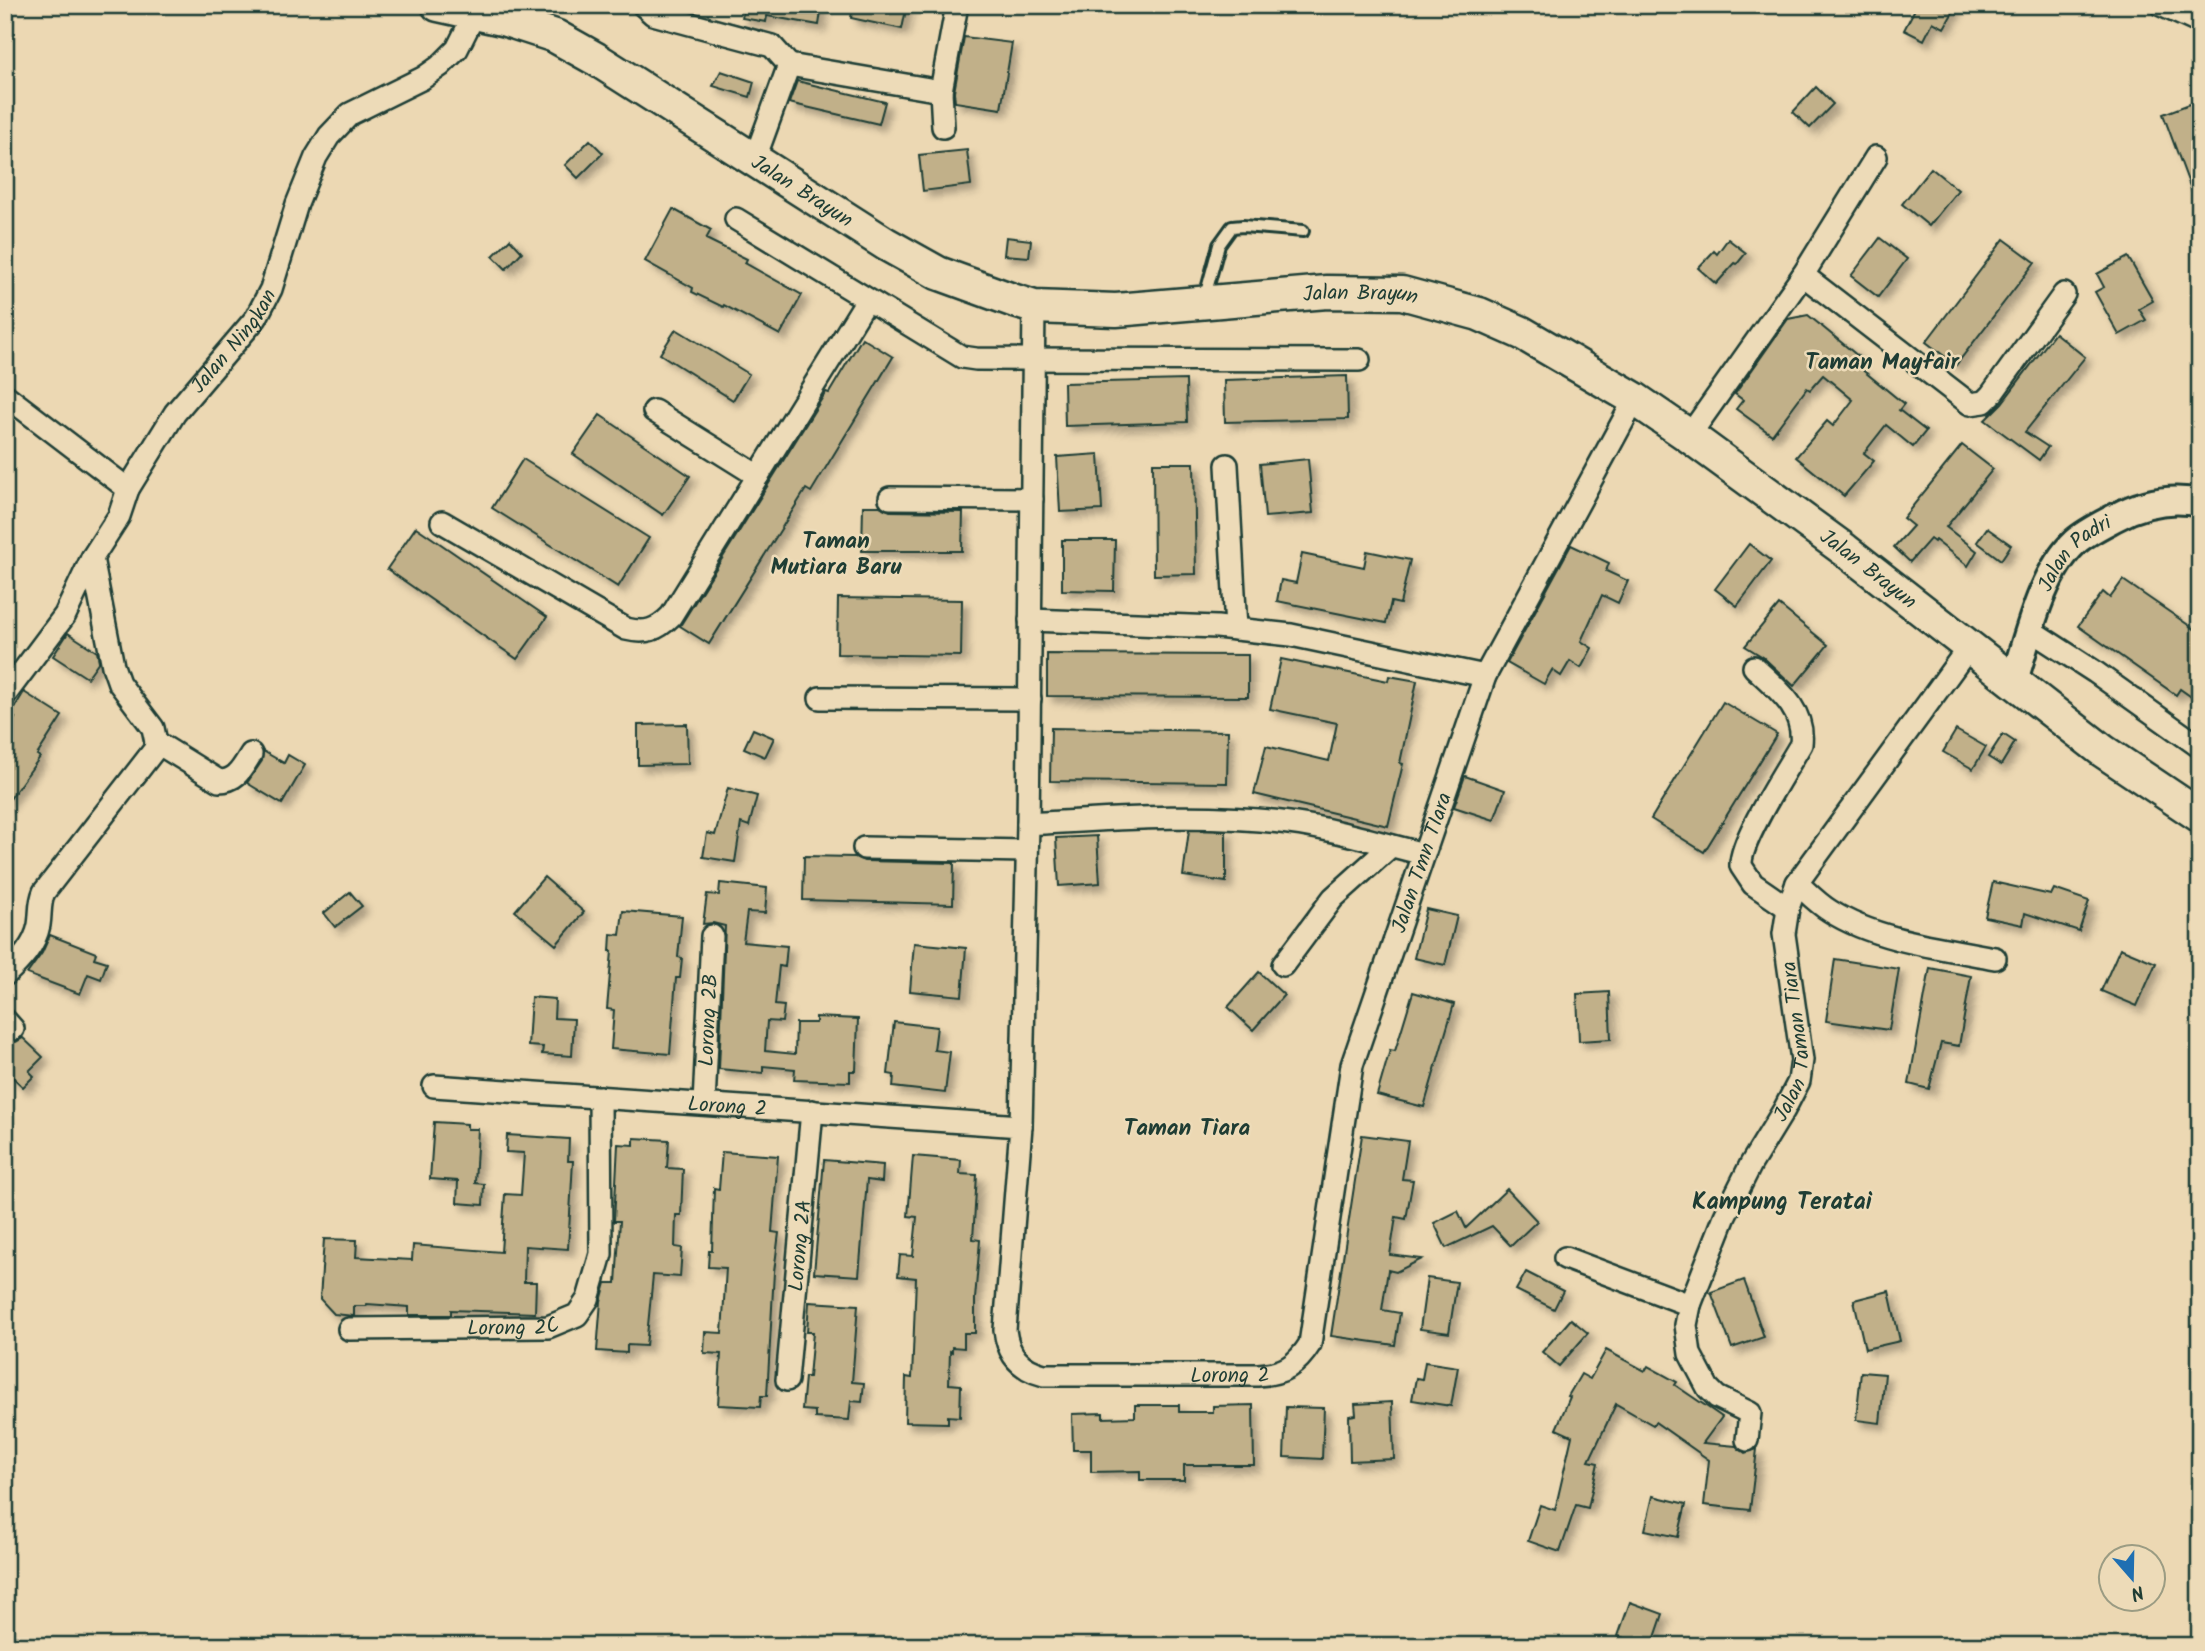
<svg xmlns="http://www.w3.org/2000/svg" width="2205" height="1651" viewBox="0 0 2205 1651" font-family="Kalam,sans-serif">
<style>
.building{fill:#c1b089;stroke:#1f3d34;stroke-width:2;filter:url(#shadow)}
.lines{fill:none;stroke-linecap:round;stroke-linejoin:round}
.service-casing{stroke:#1f3d34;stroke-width:16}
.minor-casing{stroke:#1f3d34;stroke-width:26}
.tertiary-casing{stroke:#1f3d34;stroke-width:32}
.secondary-casing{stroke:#1f3d34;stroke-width:37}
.service{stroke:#eddbb8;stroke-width:10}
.minor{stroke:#eddbb8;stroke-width:21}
.tertiary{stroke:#eddbb8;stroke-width:26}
.secondary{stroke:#eddbb8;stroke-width:32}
.labels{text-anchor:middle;stroke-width:5;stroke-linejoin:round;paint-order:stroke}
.street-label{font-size:21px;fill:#1f3d34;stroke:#eddbb8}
.neighbourhood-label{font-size:23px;font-weight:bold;fill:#1f3d34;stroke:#eddbb8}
.quarter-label{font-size:24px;font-weight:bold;fill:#1f3d34;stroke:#eddbb8}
</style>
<defs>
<filter id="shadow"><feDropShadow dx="6" dy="6" stdDeviation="3.5" flood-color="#0004"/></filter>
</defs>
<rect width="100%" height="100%" fill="#ecd8b3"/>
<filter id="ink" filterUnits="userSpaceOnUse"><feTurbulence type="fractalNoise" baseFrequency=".0143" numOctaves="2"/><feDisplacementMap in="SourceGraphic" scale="14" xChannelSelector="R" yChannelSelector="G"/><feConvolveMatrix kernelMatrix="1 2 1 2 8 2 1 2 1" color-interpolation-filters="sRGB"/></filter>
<g filter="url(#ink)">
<g class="building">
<path d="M 745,5 L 822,5 L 819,25 L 767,16 L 766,22 L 742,18 Z"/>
<path d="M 853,5 L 907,5 L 902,29 L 851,18 Z"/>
<path d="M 1917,5 L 1957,5 L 1944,28 L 1933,22 L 1924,40 L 1904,30 Z"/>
<path d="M 964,37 L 1012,43 L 1001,109 L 955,102 L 954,92 Z"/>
<path d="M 721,71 L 754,82 L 750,97 L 713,86 Z"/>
<path d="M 797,81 L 885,102 L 879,124 L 789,103 Z"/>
<path d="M 1816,87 L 1833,104 L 1810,128 L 1793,112 Z"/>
<path d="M 2200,100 L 2200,208 L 2198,208 L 2163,114 Z"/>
<path d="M 590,140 L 603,153 L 578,178 L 565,165 Z"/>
<path d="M 967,150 L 971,185 L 923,191 L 919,155 Z"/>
<path d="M 1931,168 L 1958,190 L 1929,226 L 1902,204 Z"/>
<path d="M 673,209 L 711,230 L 706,239 L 747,259 L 745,263 L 802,295 L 780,335 L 724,305 L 723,307 L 692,292 L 693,288 L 645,261 Z"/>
<path d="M 1006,237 L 1031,240 L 1029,257 L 1004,255 Z"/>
<path d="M 1880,238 L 1907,259 L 1878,297 L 1851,276 Z"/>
<path d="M 510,239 L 522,252 L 506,269 L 493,256 Z"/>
<path d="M 1728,239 L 1746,253 L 1737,264 L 1735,263 L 1716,284 L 1698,268 L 1714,251 L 1717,254 Z"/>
<path d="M 2004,239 L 2035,262 L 1956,365 L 1926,342 Z"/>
<path d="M 2128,257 L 2153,301 L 2139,309 L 2146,320 L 2119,335 L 2095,292 L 2104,287 L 2097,274 Z"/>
<path d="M 1808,315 L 1859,357 L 1854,363 L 1904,404 L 1899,410 L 1926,431 L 1913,447 L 1886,425 L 1864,453 L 1874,461 L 1844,496 L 1796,457 L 1827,421 L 1833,426 L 1853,400 L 1823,375 L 1810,390 L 1807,388 L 1772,435 L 1736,409 L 1743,400 L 1735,394 L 1788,319 Z"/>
<path d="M 676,329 L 749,374 L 733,400 L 660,354 Z"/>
<path d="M 2055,333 L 2085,357 L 2025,432 L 2048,447 L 2039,460 L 1985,420 L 2002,403 Z"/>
<path d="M 862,338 L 893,357 L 811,492 L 806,489 L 709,644 L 680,626 L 826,392 L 829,393 Z"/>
<path d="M 1347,376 L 1348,419 L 1225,422 L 1224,380 Z"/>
<path d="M 1186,380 L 1187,422 L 1065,426 L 1064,383 Z"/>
<path d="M 600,415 L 690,476 L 663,515 L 573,454 Z"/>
<path d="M 1962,445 L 1993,469 L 1946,527 L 1977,551 L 1968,566 L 1935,540 L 1934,542 L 1930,539 L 1910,562 L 1894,547 L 1913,526 L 1903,518 Z"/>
<path d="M 1099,454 L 1102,510 L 1060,512 L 1057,457 Z"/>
<path d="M 523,459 L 649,538 L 618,587 L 492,508 Z"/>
<path d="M 1308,459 L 1313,513 L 1265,517 L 1260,464 Z"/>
<path d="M 1153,463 L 1194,463 L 1196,574 L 1154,575 Z"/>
<path d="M 863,506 L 880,506 L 890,511 L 963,512 L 962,551 L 862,551 Z"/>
<path d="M 416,527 L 547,617 L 517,659 L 387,569 Z"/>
<path d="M 1987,528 L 2011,545 L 2001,560 L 1977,542 Z"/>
<path d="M 1062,540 L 1115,540 L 1114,591 L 1062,590 Z"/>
<path d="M 1749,544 L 1771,561 L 1737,606 L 1715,589 Z"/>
<path d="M 1571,545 L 1609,563 L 1606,571 L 1628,581 L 1618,603 L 1602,595 L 1581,641 L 1592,648 L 1581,668 L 1570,661 L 1561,676 L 1552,670 L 1544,684 L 1507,663 Z"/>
<path d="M 1367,551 L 1410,560 L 1400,604 L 1391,602 L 1386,623 L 1277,601 L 1281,580 L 1296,583 L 1302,554 L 1364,567 Z"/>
<path d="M 2123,580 L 2200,633 L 2200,703 L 2180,689 L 2176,695 L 2078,626 L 2103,592 L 2110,598 Z"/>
<path d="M 838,598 L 962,600 L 961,656 L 837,654 Z"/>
<path d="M 1779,605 L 1828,645 L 1794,686 L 1763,657 L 1745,646 Z"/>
<path d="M 68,633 L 97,652 L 99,661 L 87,678 L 53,656 Z"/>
<path d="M 1047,654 L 1248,655 L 1248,697 L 1047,696 Z"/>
<path d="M 1281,659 L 1388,681 L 1389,676 L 1417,681 L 1400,763 L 1403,764 L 1388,826 L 1254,794 L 1266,746 L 1329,761 L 1337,723 L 1270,709 Z"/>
<path d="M 24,692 L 62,716 L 37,755 L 40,757 L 5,806 L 5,732 L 15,718 L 10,715 Z"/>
<path d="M 1723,702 L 1777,734 L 1704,852 L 1651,819 Z"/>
<path d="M 687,724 L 688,764 L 638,765 L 638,725 Z"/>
<path d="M 1051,728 L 1228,731 L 1227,783 L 1050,781 Z"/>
<path d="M 753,729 L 774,738 L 765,757 L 744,748 Z"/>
<path d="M 1956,730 L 1986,747 L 1973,769 L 1943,752 Z"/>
<path d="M 2003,734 L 2015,742 L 2001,765 L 1988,757 Z"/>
<path d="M 263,751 L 284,763 L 288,755 L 305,765 L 282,804 L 247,783 L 262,761 Z"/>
<path d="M 1465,776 L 1505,790 L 1494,820 L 1454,807 Z"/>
<path d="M 728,788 L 757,796 L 749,826 L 741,823 L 735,862 L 703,857 L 707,833 L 715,835 Z"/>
<path d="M 1189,830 L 1226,831 L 1226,882 L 1183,876 Z"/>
<path d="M 1097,836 L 1100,883 L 1059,886 L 1056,838 Z"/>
<path d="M 804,856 L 855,857 L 864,861 L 954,863 L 953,904 L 803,900 Z"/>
<path d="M 544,877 L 584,912 L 556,945 L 515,911 Z"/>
<path d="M 1993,882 L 2051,895 L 2054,889 L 2089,901 L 2079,931 L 2025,913 L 2023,925 L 1985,917 Z"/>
<path d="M 720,883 L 767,888 L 765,913 L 747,912 L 743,942 L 787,946 L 785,967 L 779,966 L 775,1005 L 784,1006 L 782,1022 L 767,1021 L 765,1051 L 795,1054 L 796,1023 L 816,1023 L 816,1017 L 858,1019 L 856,1071 L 850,1071 L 850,1082 L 794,1080 L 795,1069 L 763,1066 L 763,1073 L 719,1069 L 725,926 L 713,923 L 703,924 L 707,894 L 719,895 Z"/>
<path d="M 350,892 L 362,906 L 335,927 L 324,913 Z"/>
<path d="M 1426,909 L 1457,916 L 1445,965 L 1414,958 Z"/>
<path d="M 623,911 L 682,916 L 678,957 L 682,958 L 680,978 L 676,978 L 670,1054 L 611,1049 L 614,1010 L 607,1009 L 612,951 L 610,951 L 611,934 L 620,935 Z"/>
<path d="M 50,935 L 96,953 L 94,958 L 107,962 L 101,979 L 88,974 L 80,994 L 27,974 L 42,953 Z"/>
<path d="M 914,943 L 966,948 L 962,996 L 910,991 Z"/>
<path d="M 2120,948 L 2156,963 L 2137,1006 L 2101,991 Z"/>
<path d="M 1835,959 L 1899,969 L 1889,1030 L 1826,1021 Z"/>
<path d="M 1930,968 L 1971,976 L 1959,1046 L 1941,1043 L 1929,1089 L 1909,1084 Z"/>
<path d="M 1259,972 L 1284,995 L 1253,1030 L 1228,1007 Z"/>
<path d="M 1413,992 L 1454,1004 L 1424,1107 L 1377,1095 L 1390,1050 L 1395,1051 Z"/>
<path d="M 1609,992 L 1611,1039 L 1579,1041 L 1577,994 Z"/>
<path d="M 531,997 L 555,999 L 554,1018 L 574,1019 L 572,1056 L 542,1054 L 543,1047 L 528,1046 Z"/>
<path d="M 894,1022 L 937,1027 L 934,1050 L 950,1052 L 945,1093 L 893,1087 L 894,1075 L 888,1074 Z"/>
<path d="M 23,1038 L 43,1057 L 29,1071 L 34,1076 L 23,1087 L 5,1070 L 5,1045 L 9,1041 L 16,1042 Z"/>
<path d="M 434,1122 L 467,1124 L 467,1129 L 478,1129 L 475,1183 L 484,1184 L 483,1205 L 457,1203 L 458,1181 L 430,1179 Z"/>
<path d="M 507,1135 L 569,1139 L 568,1161 L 573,1161 L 568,1249 L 525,1246 L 524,1282 L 536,1282 L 535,1313 L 451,1310 L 451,1315 L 409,1315 L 409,1307 L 367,1304 L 366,1306 L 354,1306 L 354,1316 L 334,1314 L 320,1299 L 324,1239 L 357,1240 L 356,1257 L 412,1260 L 413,1245 L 501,1252 L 505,1194 L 521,1195 L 524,1153 L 506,1152 Z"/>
<path d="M 1362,1135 L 1408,1141 L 1402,1179 L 1413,1180 L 1406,1219 L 1396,1217 L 1390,1255 L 1422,1259 L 1396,1272 L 1388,1270 L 1382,1310 L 1400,1313 L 1395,1345 L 1331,1336 Z"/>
<path d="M 634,1138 L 669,1140 L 667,1168 L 683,1169 L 681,1215 L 676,1215 L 675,1247 L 682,1248 L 680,1277 L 653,1275 L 646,1346 L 627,1345 L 627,1353 L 597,1351 L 601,1301 L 606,1283 L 616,1283 L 620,1221 L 614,1221 L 618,1144 L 634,1145 Z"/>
<path d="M 722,1152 L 778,1156 L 772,1232 L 779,1233 L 774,1272 L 767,1396 L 761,1396 L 760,1407 L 718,1405 L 721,1354 L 704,1353 L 705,1332 L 722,1333 L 726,1268 L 708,1267 L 709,1251 L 712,1251 L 714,1188 L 719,1189 Z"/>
<path d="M 913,1156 L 961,1160 L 960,1174 L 977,1175 L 973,1239 L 980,1240 L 975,1299 L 975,1333 L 964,1333 L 964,1348 L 952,1347 L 952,1352 L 950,1351 L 949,1384 L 961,1385 L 960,1417 L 948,1416 L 948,1423 L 905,1422 L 906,1377 L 912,1378 L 916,1278 L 898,1276 L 900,1255 L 913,1256 L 917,1217 L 908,1216 Z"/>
<path d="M 824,1160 L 883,1165 L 882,1182 L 867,1180 L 859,1276 L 814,1273 Z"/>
<path d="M 1507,1189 L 1537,1221 L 1511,1246 L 1492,1226 L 1446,1248 L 1434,1223 L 1458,1211 L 1466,1228 Z"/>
<path d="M 1526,1272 L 1563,1291 L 1554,1309 L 1516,1290 Z"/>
<path d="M 1427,1278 L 1457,1282 L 1449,1333 L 1420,1329 Z"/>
<path d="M 1744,1280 L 1764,1337 L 1732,1348 L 1711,1292 Z"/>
<path d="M 1889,1291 L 1900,1341 L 1865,1349 L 1854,1300 Z"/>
<path d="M 809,1302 L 858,1305 L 852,1382 L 864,1383 L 862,1402 L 851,1401 L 849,1420 L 815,1418 L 815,1411 L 802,1410 L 805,1377 L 809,1377 L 813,1332 L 807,1332 Z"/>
<path d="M 1571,1319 L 1588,1333 L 1559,1366 L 1542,1352 Z"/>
<path d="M 1606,1350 L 1645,1371 L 1648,1366 L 1677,1382 L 1675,1385 L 1722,1417 L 1703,1443 L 1736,1446 L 1745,1453 L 1757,1449 L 1750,1510 L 1704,1505 L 1709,1460 L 1655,1422 L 1653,1425 L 1616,1404 L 1589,1461 L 1598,1463 L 1588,1508 L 1576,1505 L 1560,1552 L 1528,1541 L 1540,1505 L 1555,1510 L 1572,1436 L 1556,1429 L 1570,1397 L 1568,1396 L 1581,1374 L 1590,1379 Z"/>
<path d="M 1425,1362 L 1458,1367 L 1451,1406 L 1412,1400 L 1416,1378 L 1422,1379 Z"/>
<path d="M 1861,1372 L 1885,1374 L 1880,1423 L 1856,1420 Z"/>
<path d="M 1392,1402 L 1394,1459 L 1350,1461 L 1349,1416 L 1356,1415 L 1355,1404 Z"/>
<path d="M 1135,1405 L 1179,1405 L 1179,1412 L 1213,1412 L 1213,1406 L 1253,1405 L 1254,1465 L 1184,1465 L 1184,1480 L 1140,1480 L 1140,1471 L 1091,1472 L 1091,1450 L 1073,1450 L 1072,1414 L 1103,1413 L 1103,1418 L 1135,1417 Z"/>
<path d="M 1286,1407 L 1324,1408 L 1322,1459 L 1284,1457 Z"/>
<path d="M 1653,1496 L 1686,1504 L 1678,1537 L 1645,1530 Z"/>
<path d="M 1630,1602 L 1663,1614 L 1652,1646 L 1618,1636 Z"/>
</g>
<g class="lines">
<defs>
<path id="service" d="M 1204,300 L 1219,245 L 1232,227 L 1243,226 L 1303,231"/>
<g id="minor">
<path d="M 643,5 L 653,14 L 772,46 L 789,65 L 754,161"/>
<path d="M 2161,5 L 2200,23"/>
<path d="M 789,65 L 941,91"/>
<path d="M 943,127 L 941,91 L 957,5"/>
<path d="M 736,219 L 962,357 L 976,359 L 1359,360"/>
<path d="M 1803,275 L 1970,404 L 1984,402 L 1991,395 L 2064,294"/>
<path d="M 5,395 L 128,489"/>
<path d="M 654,411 L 758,476"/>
<path d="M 1689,436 L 1803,275 L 1876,157"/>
<path d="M 1227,465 L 1236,629"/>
<path d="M 890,498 L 1032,499"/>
<path d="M 442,522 L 626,629 C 646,634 657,630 671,616 L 867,300"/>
<path d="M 1030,620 L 1217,627 L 1291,635 L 1485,676"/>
<path d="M 2030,630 L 2095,672 L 2200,747"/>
<path d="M 1754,667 C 1777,689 1805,709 1801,744 C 1787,769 1739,841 1741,866 L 1753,884 L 1788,908"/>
<path id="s1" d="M 5,695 L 65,615 L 92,558 L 119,516 L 128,489 L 175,413 L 256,318 L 271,289 L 297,204 L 316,157 L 329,136 L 350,114 L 423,78 L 440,66 L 457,49 L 474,15"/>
<path d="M 820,698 L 1030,699"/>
<path d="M 156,742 L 219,781 C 237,781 242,768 251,754"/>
<path d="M 1028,824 C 1114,819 1203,812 1289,823 C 1335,829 1379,843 1424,854"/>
<path d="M 864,848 L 1026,851"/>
<path d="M 1797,883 C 1808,893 1817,903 1830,911 C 1875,940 1942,948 1995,958"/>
<path d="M 1283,965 L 1333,898 L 1391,846"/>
<path d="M 5,975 C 20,961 35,946 39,925 C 41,913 39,904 44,892 L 155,749 L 156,742 L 153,728 L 119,683 L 113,666 L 92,558"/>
<path d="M 5,1020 L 13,1029"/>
<path id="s2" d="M 434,1086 L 1021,1126 L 1005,1330 C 1008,1355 1020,1369 1044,1375 L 1258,1375 C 1283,1374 1297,1365 1310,1344 L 1352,1065 L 1485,676 L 1635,399"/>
<path id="s3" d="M 704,1104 L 712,936"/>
<path d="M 1021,1126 L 1028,824 L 1034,307"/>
<path d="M 1565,1258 L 1690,1305"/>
<path id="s4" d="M 349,1329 L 548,1327 L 577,1315 L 588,1299 L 601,1254 L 600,1097"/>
<path id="s5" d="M 787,1380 L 812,1111"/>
<path id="s6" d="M 1747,1440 L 1750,1413 L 1717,1397 L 1708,1388 L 1690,1354 L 1686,1325 L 1690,1305 L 1725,1216 L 1751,1164 L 1784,1110 L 1799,1081 L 1802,1060 L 1784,934 L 1788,908 L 1797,883 L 1969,647"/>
</g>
<g id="tertiary">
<path id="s7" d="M 2014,680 C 2028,637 2041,574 2075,542 C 2086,532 2103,524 2116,517 C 2142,503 2171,497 2200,503"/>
</g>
<g id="secondary">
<path id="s8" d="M 438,5 L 506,20 L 555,36 L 596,59 L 886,244 L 938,273 L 1015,301 L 1034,307 L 1116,310 L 1327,292 L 1402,293 L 1479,314 L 1522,333 L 1635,399 L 1689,436 L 1845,550 L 2103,751 L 2200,816"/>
</g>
</defs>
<use href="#service" class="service-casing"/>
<use href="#minor" class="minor-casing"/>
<use href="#tertiary" class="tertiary-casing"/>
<use href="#secondary" class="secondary-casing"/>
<use href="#service" class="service"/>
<use href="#minor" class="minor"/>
<use href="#tertiary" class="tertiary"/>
<use href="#secondary" class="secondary"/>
</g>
</g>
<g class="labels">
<g class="street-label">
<text dy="7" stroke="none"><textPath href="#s8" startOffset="413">Jalan Brayun</textPath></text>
<text dy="7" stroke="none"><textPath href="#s8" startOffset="1001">Jalan Brayun</textPath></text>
<text dy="7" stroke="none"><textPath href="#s1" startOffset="424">Jalan Ningkan</textPath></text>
<text dy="7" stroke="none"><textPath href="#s7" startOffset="144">Jalan Padri</textPath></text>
<text dy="7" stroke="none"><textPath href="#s8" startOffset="1589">Jalan Brayun</textPath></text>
<text dy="7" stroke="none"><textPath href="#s2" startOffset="1631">Jalan Tmn TIara</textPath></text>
<text dy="7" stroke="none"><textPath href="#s3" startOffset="84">Lorong 2B</textPath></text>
<text dy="7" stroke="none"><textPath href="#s6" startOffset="453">Jalan Taman Tiara</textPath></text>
<text dy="7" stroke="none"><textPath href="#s2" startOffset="294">Lorong 2</textPath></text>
<text dy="7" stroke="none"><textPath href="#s5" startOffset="135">Lorong 2A</textPath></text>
<text dy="7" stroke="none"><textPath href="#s4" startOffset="164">Lorong 2C</textPath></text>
<text dy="7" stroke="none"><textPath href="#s2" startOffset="1043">Lorong 2</textPath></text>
</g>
<g class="neighbourhood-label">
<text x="1882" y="369">Taman Mayfair</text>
<text x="836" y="548">Taman<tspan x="836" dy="26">Mutiara Baru</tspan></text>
<text x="1187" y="1135">Taman Tiara</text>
</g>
<g class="quarter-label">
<text x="1782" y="1209">Kampung Teratai</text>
</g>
</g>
<rect width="2205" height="1651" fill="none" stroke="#eddbb8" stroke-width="28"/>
<rect x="14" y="14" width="2177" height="1623" fill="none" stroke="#1f3d34" stroke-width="2.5" filter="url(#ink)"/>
<g transform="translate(2132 1578) rotate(160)"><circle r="33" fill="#eddbb8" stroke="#9b9c83" stroke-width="2"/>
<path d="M0-5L12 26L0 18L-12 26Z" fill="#1f6fb2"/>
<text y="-10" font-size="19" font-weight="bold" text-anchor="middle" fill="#1f3d34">N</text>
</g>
</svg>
